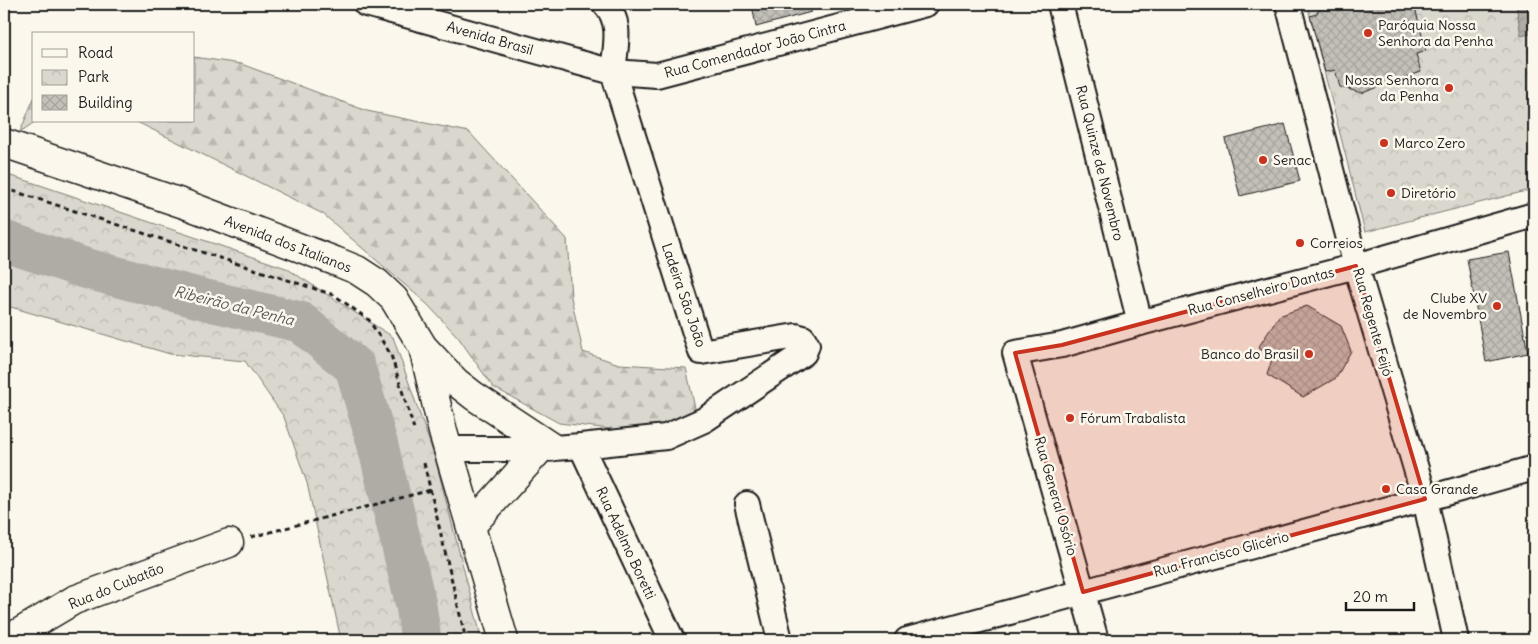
<svg xmlns="http://www.w3.org/2000/svg" width="1538" height="644" viewBox="0 0 1538 644" font-family="Delius,sans-serif">
<style>
.forest{fill:url(#forest-firs);stroke:#7b7a75}
.park{fill:url(#park-crowns);stroke:#7b7a75}
.water{fill:url(#water-waves);stroke:#74726e}
.lines{fill:none;stroke-linecap:round;stroke-linejoin:round}
.river{stroke:#afaca5;stroke-width:41}
.building{fill:url(#building-cross-hatch);stroke:#1c1c1c}
.minor-casing{stroke:#1c1c1c;stroke-width:28}
.tertiary-casing{stroke:#1c1c1c;stroke-width:31}
.secondary-casing{stroke:#1c1c1c;stroke-width:31}
.path{stroke:#1c1c1c;stroke-width:3;stroke-dasharray:5 4;stroke-linecap:butt}
.minor{stroke:#fbf7ec;stroke-width:24}
.tertiary{stroke:#fbf7ec;stroke-width:28}
.secondary{stroke:#fbf7ec;stroke-width:28}
.marked{fill:#c8321e;fill-opacity:0.2;stroke:#c8321e;stroke-width:4;stroke-linejoin:round}
.poi-dot{fill:#c8321e;stroke:#fbf7ec;stroke-width:2}
.labels{text-anchor:middle;stroke-width:5;stroke-linejoin:round;paint-order:stroke}
.poi-label{font-size:14px;fill:#1c1c1c;stroke:#fbf7ec;text-anchor:start}
.street-label{font-size:14px;fill:#1c1c1c;stroke:#fbf7ec}
.water-label{font-size:15px;font-style:italic;fill:#575653;stroke:#fbf7ec}
</style>
<defs>
<pattern id="forest-firs" width="22" height="20" patternUnits="userSpaceOnUse" patternTransform="scale(1.25)"><rect width="22" height="20" fill="#dad7ce"/><path d="M5 1l3.5 6h-7zM16 11l3.5 6h-7z" fill="#bab8b0"/></pattern>
<pattern id="park-crowns" width="20" height="18" patternUnits="userSpaceOnUse" patternTransform="scale(1.25)"><rect width="20" height="18" fill="#dad7ce"/><path d="M2 6a3 3 0 1 1 6 0M12 15a3 3 0 1 1 6 0" fill="none" stroke="#bab8b0"/></pattern>
<pattern id="water-waves" width="16" height="10" patternUnits="userSpaceOnUse" patternTransform="scale(1.25)"><rect width="16" height="10" fill="#afaca5"/><path d="M0 5q4-4 8 0t8 0" fill="none" stroke="#96938d"/></pattern>
<pattern id="building-cross-hatch" width="8" height="8" patternUnits="userSpaceOnUse" patternTransform="scale(1.25)"><rect width="8" height="8" fill="#c3c0b8"/><path d="M0 0l8 8M0 8l8-8" fill="none" stroke="#a7a49e"/></pattern>
</defs>
<rect width="100%" height="100%" fill="#fbf7ec"/>
<filter id="ink" filterUnits="userSpaceOnUse"><feTurbulence type="fractalNoise" baseFrequency=".02" numOctaves="2"/><feDisplacementMap in="SourceGraphic" scale="10" xChannelSelector="R" yChannelSelector="G"/><feConvolveMatrix kernelMatrix="1 2 1 2 8 2 1 2 1" color-interpolation-filters="sRGB"/></filter>
<g filter="url(#ink)">
<g class="forest">
<path d="M 194,57 L 241,64 L 367,111 L 469,132 L 567,239 L 571,297 L 583,352 L 619,364 L 686,368 L 697,417 L 675,431 L 619,430 L 559,423 L 493,387 L 458,337 L 427,304 L 323,214 L 135,121 L 194,121 Z"/>
<path d="M 34,98 L 34,121 L 36,121 L 20,132 Z"/>
</g>
<g class="park">
<path d="M 1307,4 L 1534,4 L 1534,189 L 1365,232 Z"/>
<path d="M 4,174 L 31,182 L 286,268 L 393,337 L 435,458 L 482,640 L 341,640 L 307,483 L 284,417 L 245,361 L 170,354 L 4,305 Z"/>
</g>
<path class="water" d="M 1516,4 L 1534,4 L 1534,33 L 1521,36 Z"/>
<g class="lines">
<path class="river" d="M 4,241 L 84,268 L 206,300 L 300,322 L 355,367 L 378,446 L 416,605 L 421,640"/>
</g>
<g class="building">
<path d="M 752,4 L 809,4 L 811,12 L 756,27 Z"/>
<path d="M 1323,4 L 1414,4 L 1426,51 L 1416,54 L 1421,72 L 1362,93 L 1340,87 L 1335,70 L 1325,72 L 1310,16 L 1316,14 Z"/>
<path d="M 1527,4 L 1534,4 L 1534,23 L 1530,24 Z"/>
<path d="M 1285,124 L 1300,181 L 1240,196 L 1225,139 Z"/>
<path d="M 1509,252 L 1528,353 L 1486,362 L 1467,259 Z"/>
<path d="M 1307,306 L 1341,326 L 1351,351 L 1336,378 L 1303,397 L 1267,375 L 1273,356 L 1258,348 L 1279,316 Z"/>
</g>
<g class="lines">
<defs>
<g id="minor">
<path d="M 366,4 L 613,72 L 657,75 L 926,4"/>
<path d="M 1060,4 L 1140,323"/>
<path d="M 1288,4 L 1356,266 L 1425,499 L 1456,640"/>
<path d="M 581,446 L 672,640"/>
<path d="M 448,449 L 540,449 L 581,446 L 666,437 L 704,420 L 804,353 L 807,345 L 803,338 L 796,336 L 701,352 L 613,72 C 615,49 623,22 605,4"/>
<path d="M 747,504 L 780,640"/>
<path d="M 907,640 L 1425,499 L 1534,468"/>
<path d="M 1096,640 L 1015,353 L 1062,345 L 1140,323 L 1356,266 L 1534,215"/>
</g>
<path id="tertiary" d="M 10,640 L 17,634 L 74,600 L 229,543"/>
<g id="secondary">
<path d="M 4,143 L 187,205 L 335,261 L 357,270 L 377,283 L 394,299 L 423,347 L 443,432 L 504,640"/>
<path d="M 425,349 L 456,382 L 474,396 L 551,447"/>
<path d="M 471,526 L 540,449"/>
</g>
</defs>
<use href="#minor" class="minor-casing"/>
<use href="#tertiary" class="tertiary-casing"/>
<use href="#secondary" class="secondary-casing"/>
<g class="path">
<path d="M 4,188 L 334,295 L 369,320 L 391,355 L 414,429"/>
<path d="M 424,463 L 466,640"/>
<path d="M 251,537 L 431,490"/>
</g>
<use href="#minor" class="minor"/>
<use href="#tertiary" class="tertiary"/>
<use href="#secondary" class="secondary"/>
</g>
</g>
<path class="marked" d="M 1356,266 L 1425,499 L 1083,592 L 1015,353 L 1062,345 Z"/>
<g class="poi-dot">
<circle cx="1368" cy="33" r="5"/>
<circle cx="1449" cy="88" r="5"/>
<circle cx="1384" cy="143" r="5"/>
<circle cx="1263" cy="160" r="5"/>
<circle cx="1391" cy="193" r="5"/>
<circle cx="1300" cy="243" r="5"/>
<circle cx="1497" cy="306" r="5"/>
<circle cx="1309" cy="354" r="5"/>
<circle cx="1070" cy="418" r="5"/>
<circle cx="1386" cy="489" r="5"/>
</g>
<g class="labels">
<g class="poi-label">
<text x="1378" y="30">Paróquia Nossa<tspan x="1378" dy="16">Senhora da Penha</tspan></text>
<text x="1439" y="85" text-anchor="end">Nossa Senhora<tspan x="1439" dy="16">da Penha</tspan></text>
<text x="1394" y="148">Marco Zero</text>
<text x="1273" y="165">Senac</text>
<text x="1401" y="198">Diretório</text>
<text x="1310" y="248">Correios</text>
<text x="1487" y="303" text-anchor="end">Clube XV<tspan x="1487" dy="16">de Novembro</tspan></text>
<text x="1299" y="359" text-anchor="end">Banco do Brasil</text>
<text x="1080" y="423">Fórum Trabalista</text>
<text x="1396" y="494">Casa Grande</text>
</g>
<g class="street-label">
<text transform="translate(490 38) rotate(16)" y="5">Avenida Brasil</text>
<text transform="translate(755 49) rotate(-15)" y="5">Rua Comendador João Cintra</text>
<text transform="translate(1100 163) rotate(76)" y="5">Rua Quinze de Novembro</text>
<text transform="translate(288 244) rotate(21)" y="5">Avenida dos Italianos</text>
<text transform="translate(1261 291) rotate(-15)" y="5">Rua Conselheiro Dantas</text>
<text transform="translate(684 295) rotate(71)" y="5">Ladeira São João</text>
<text transform="translate(1373 322) rotate(74)" y="5">Rua Regente Feijó</text>
<text transform="translate(1056 496) rotate(74)" y="5">Rua General Osório</text>
<text transform="translate(626 543) rotate(65)" y="5">Rua Adelmo Boretti</text>
<text transform="translate(1221 554) rotate(-15)" y="5">Rua Francisco Glicério</text>
<text transform="translate(116 586) rotate(-22)" y="5">Rua do Cubatão</text>
</g>
<g class="water-label">
<text transform="translate(234 306) rotate(14)" y="5">Ribeirão da Penha</text>
</g>
</g>
<rect width="1538" height="644" fill="none" stroke="#fbf7ec" stroke-width="20"/>
<rect x="10" y="10" width="1518" height="624" fill="none" stroke="#1c1c1c" stroke-width="2" filter="url(#ink)"/>
<rect x="32" y="32" width="162" height="90" fill="#fbf7ec" stroke="#a29f99"/>
<rect x="42" y="49" width="25" height="8" fill="#fbf7ec" stroke="#a29f99"/>
<text x="78" y="58" font-size="15" fill="#1c1c1c">Road</text>
<rect x="42" y="70" width="25" height="15" fill="url(#park-crowns)" stroke="#a29f99"/>
<text x="78" y="82" font-size="15" fill="#1c1c1c">Park</text>
<rect x="42" y="95" width="25" height="15" fill="url(#building-cross-hatch)" stroke="#a29f99"/>
<text x="78" y="108" font-size="15" fill="#1c1c1c">Building</text>
<path d="M1346 602v8h68v-8" fill="none" stroke="#1c1c1c" stroke-width="2.5"/>
<text x="1353" y="602" font-size="15" fill="#1c1c1c" stroke="#fbf7ec" stroke-width="4" paint-order="stroke">20 m</text>
</svg>
